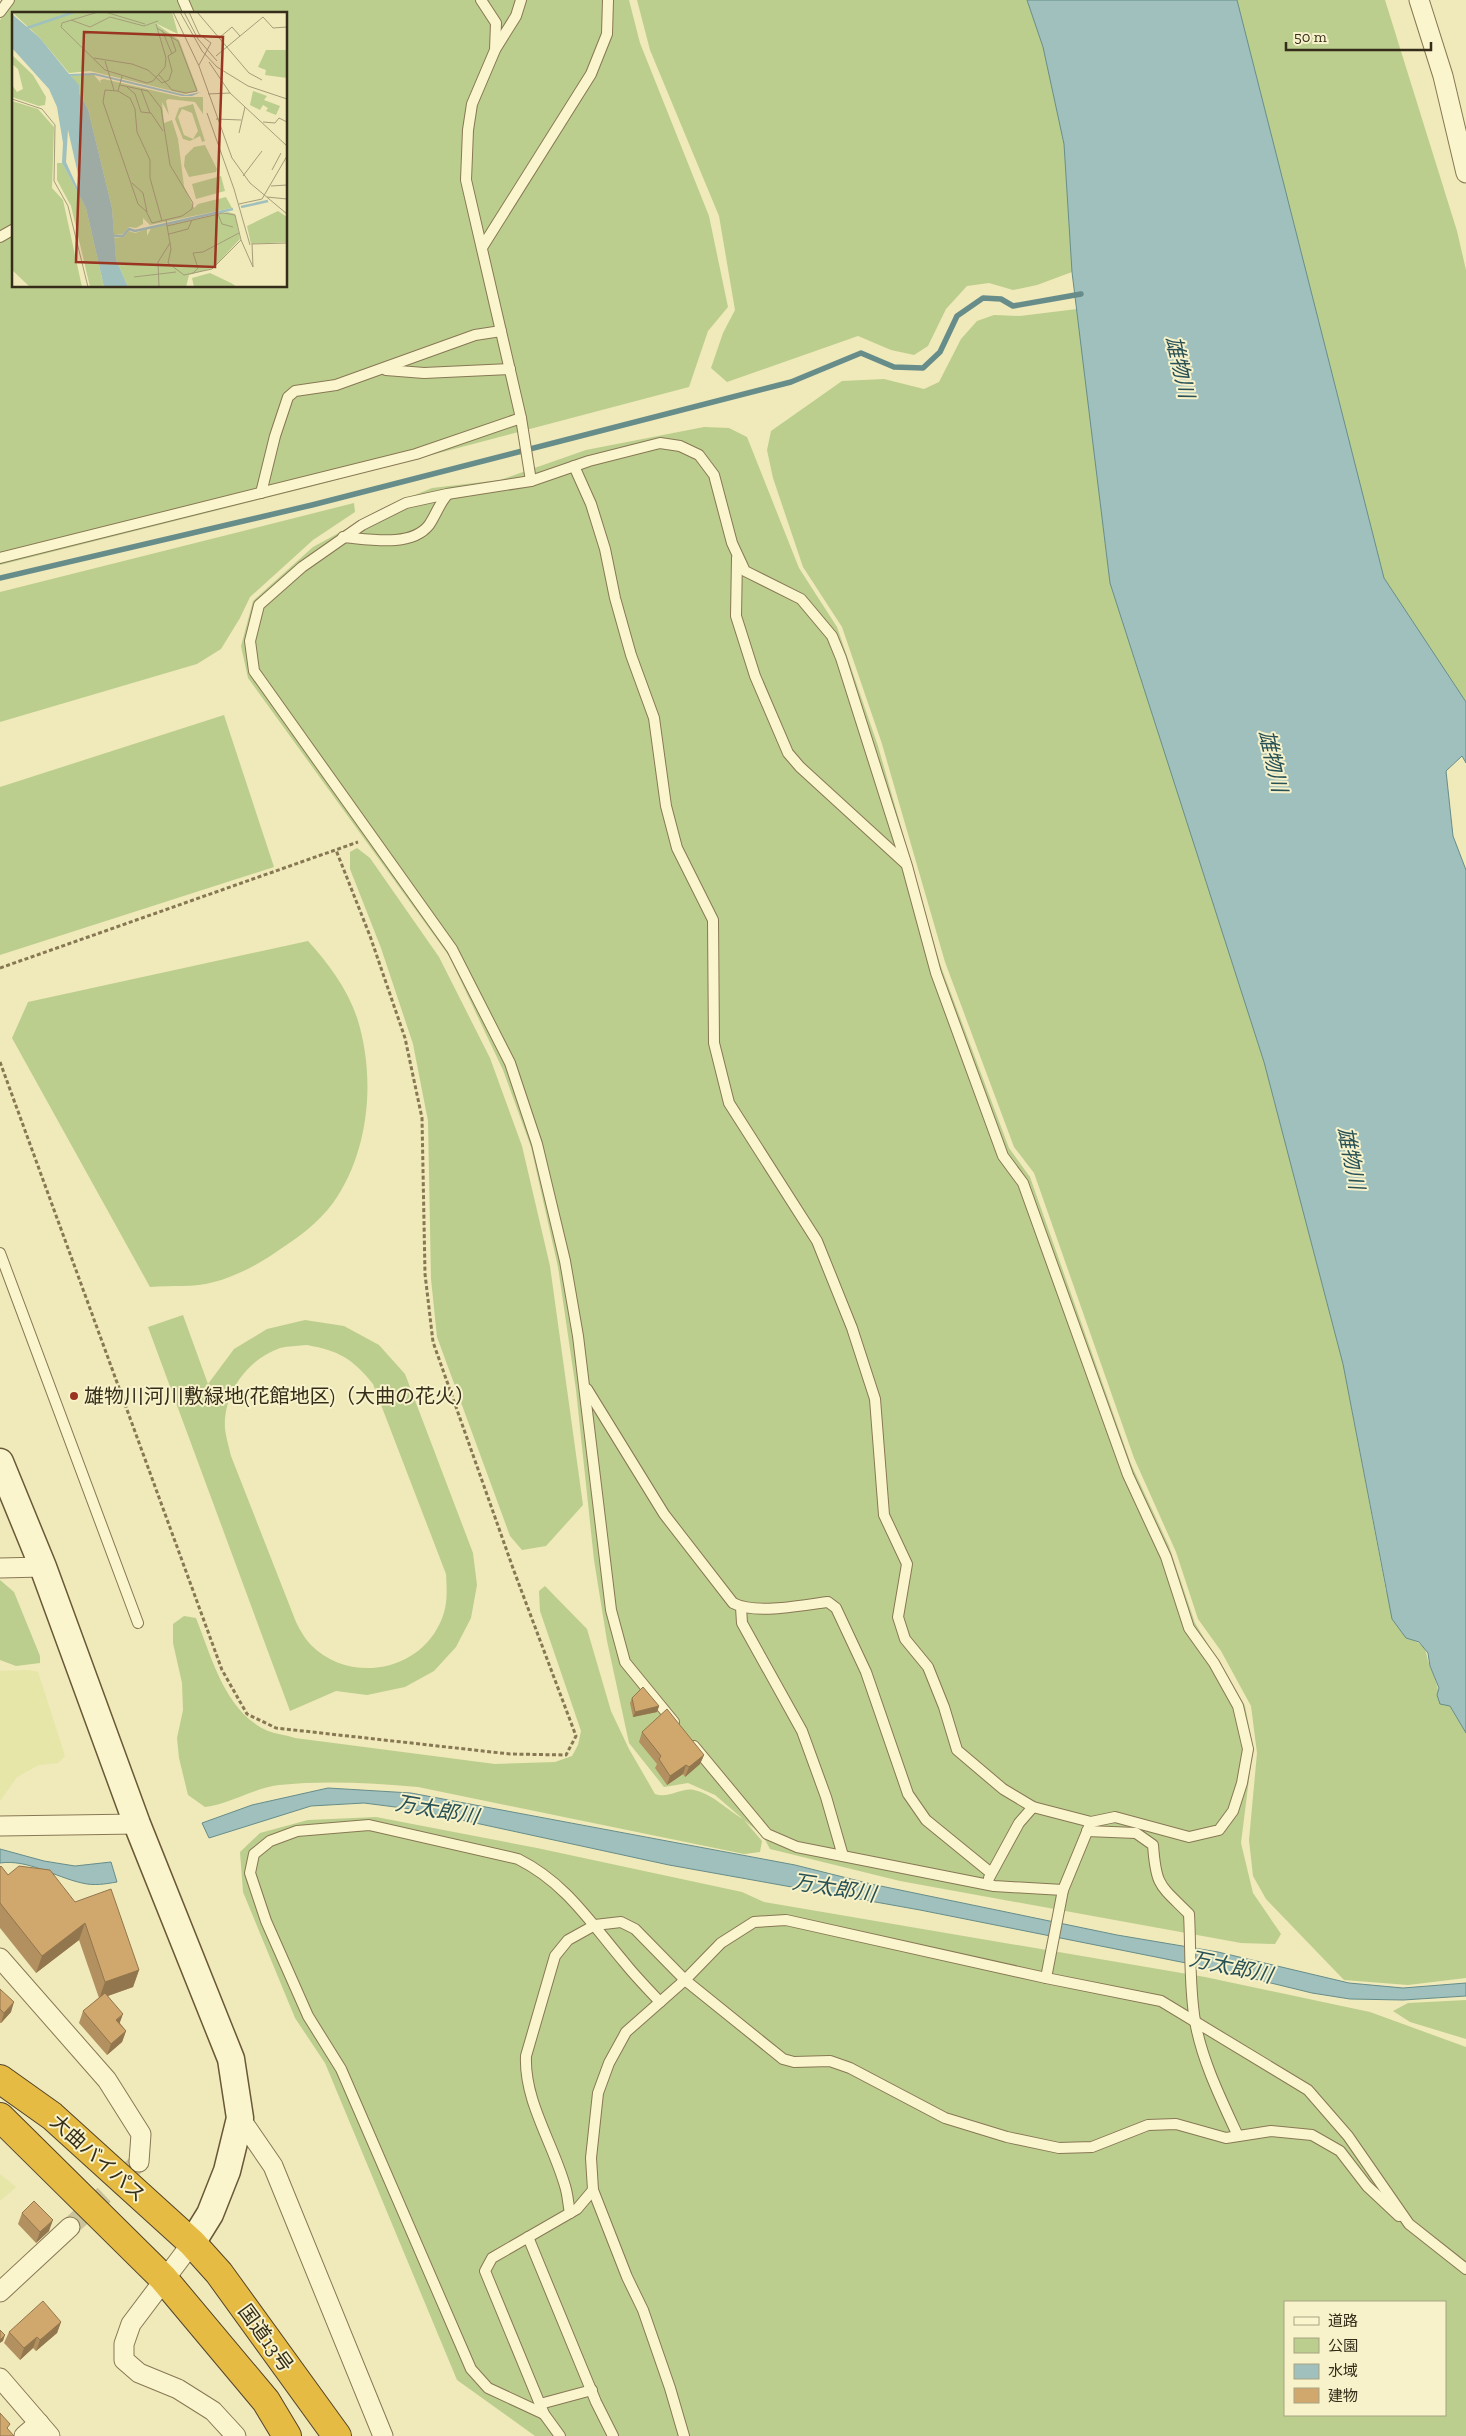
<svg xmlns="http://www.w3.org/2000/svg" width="1466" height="2436" viewBox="0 0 1466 2436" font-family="'Zilla Slab','Noto Sans JP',serif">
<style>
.farmland{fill:#e5e6a7}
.green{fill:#bbce8e;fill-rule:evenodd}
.water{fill:#9fc0bc;stroke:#678d8a}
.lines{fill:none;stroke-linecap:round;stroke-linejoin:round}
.stream{stroke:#678d8a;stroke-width:5.5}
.street-tunnel{stroke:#cbc39a;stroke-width:19;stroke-dasharray:19 9;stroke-linecap:butt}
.lane-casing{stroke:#877854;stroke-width:12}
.street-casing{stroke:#877854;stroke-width:21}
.secondary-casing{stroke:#695937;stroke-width:29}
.highway-casing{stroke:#544429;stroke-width:30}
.path{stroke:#877854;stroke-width:3;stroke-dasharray:4 2.5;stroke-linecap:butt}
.lane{stroke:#fbf5ce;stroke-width:10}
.street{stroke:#fbf5ce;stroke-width:19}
.secondary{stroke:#fbf5ce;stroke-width:26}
.highway{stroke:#e6bb44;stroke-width:28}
.wall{fill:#b3905f}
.shaded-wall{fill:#92764d}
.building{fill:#d0a86e;stroke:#92764d}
.poi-dot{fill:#993521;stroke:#f7f2ca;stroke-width:2}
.labels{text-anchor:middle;stroke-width:4;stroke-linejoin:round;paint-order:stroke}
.poi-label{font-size:20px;fill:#352c1a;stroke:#f7f2ca;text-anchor:start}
.street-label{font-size:20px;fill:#352c1a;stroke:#f7f2ca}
.water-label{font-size:21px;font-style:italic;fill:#285156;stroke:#f7f2ca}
.inset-river{fill:none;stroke:#9fc0bc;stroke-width:2.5}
.inset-road{fill:none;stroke:#a59d7a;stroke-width:1}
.view{fill:#993521;fill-opacity:0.15;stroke:#993521;stroke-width:2.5}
.inset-edge{fill:none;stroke:#352c1a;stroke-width:2.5}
</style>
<rect width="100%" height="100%" fill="#f0e9ba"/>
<g class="farmland">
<path d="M 29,1670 L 38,1672 L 65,1756 L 58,1763 L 39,1765 L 17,1777 L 0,1801 L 0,1671 Z"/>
<path d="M 0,2174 L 16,2187 L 0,2201 Z"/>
</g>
<g class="green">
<path d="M 15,0 L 629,0 L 640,43 L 709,216 L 728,307 L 708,331 L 689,387 L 306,488 L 0,565 L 0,20 ZM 14,14 L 286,14 L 286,286 L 14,286 Z"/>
<path d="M 637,0 L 1027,0 L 1043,47 L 1064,144 L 1072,272 L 1037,285 L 1013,290 L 989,283 L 967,286 L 946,309 L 928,346 L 914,355 L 891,350 L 858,336 L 727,382 L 711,368 L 723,333 L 735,310 L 719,216 L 650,50 Z"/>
<path d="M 1237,0 L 1385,0 L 1457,231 L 1466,270 L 1466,702 L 1384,579 Z"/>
<path d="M 1077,309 L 1110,583 L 1264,1062 L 1343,1364 L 1386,1591 L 1406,1638 C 1431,1646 1423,1650 1431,1669 C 1436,1681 1439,1690 1440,1703 L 1450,1706 L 1466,1733 L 1466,1978 L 1408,1985 L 1344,1980 L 1266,1899 L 1253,1876 L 1249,1840 L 1257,1753 L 1251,1706 L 1221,1651 L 1198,1619 L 1176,1552 L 1134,1458 L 1034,1173 L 1014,1147 L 945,962 L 882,744 L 842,627 L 803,567 L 773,478 L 767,450 L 771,431 L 842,381 L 884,379 L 924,389 L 939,382 L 961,339 L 977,321 L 994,315 L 1020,316 Z"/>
<path d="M 704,427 L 729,428 L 747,437 L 799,568 L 837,627 L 878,746 L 940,964 L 1009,1148 L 1030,1177 L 1131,1464 L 1169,1546 L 1195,1623 L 1245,1706 L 1253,1747 L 1241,1843 L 1253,1893 L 1281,1934 L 1275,1944 L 1241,1943 L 900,1881 L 770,1849 L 763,1836 L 744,1820 L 762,1841 L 760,1852 L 744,1854 L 418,1787 C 372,1783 324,1780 279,1785 C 254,1788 230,1804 205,1807 L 188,1795 L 179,1758 L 177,1738 L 183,1710 L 182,1683 L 173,1643 L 173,1624 L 184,1616 L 196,1618 C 212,1658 225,1712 268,1731 C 276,1734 286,1735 295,1738 L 495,1764 L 555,1762 L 572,1756 L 578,1745 L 581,1731 L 540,1611 L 539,1591 L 545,1586 L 587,1629 L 611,1711 L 629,1749 L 655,1794 C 669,1799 682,1787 694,1790 C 713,1794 727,1810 743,1819 L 715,1795 L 688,1783 L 664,1787 L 629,1743 L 607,1641 L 594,1560 L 576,1390 L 558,1267 L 531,1147 L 503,1070 L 449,956 L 248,678 L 241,646 L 253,601 L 313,547 L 388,506 L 432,488 L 500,480 L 586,450 Z"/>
<path d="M 354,503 L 355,512 L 313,540 L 250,597 L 240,618 L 221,649 L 197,664 L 0,722 L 0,592 Z"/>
<path d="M 224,715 L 274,867 L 0,955 L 0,787 Z"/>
<path d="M 357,848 L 370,858 L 439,957 L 490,1058 L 522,1146 L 550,1266 L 583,1505 L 546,1546 L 522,1550 L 510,1536 L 437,1337 L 431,1279 L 428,1121 L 413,1044 L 381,948 L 350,869 L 350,852 Z"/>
<path d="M 308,941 C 330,965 352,995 360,1028 C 375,1085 368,1154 333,1203 C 318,1223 299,1237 279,1250 C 259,1264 237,1276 214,1282 C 195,1288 170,1285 150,1287 L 12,1038 L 28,1002 Z"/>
<path d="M 183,1315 L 208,1384 L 234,1349 L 267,1329 L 305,1320 L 344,1326 L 379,1345 L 405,1374 L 473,1553 L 477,1585 L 471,1618 L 456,1647 L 434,1671 L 405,1687 L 367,1695 L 336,1691 L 290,1711 L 148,1327 ZM 307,1345 C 339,1351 352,1358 373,1384 L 446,1574 C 447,1591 448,1607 440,1623 C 417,1673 349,1683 311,1645 C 305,1639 300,1630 296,1622 L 231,1456 C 229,1447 226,1438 225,1429 C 223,1394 246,1360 280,1348 C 288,1346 298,1346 307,1345 Z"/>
<path d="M 0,1580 L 14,1592 L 40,1656 L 40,1663 L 16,1666 L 0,1660 Z"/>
<path d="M 376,1817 L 537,1848 L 742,1892 L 764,1902 L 1205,1977 L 1370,2012 L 1466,2047 L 1466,2436 L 535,2436 L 457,2380 L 325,2063 L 295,2018 L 243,1892 L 240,1852 L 260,1833 L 308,1820 ZM 1285,2302 L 1445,2302 L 1445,2415 L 1285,2415 Z"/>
<path d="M 1466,2000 L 1466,2039 L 1410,2022 L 1393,2011 L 1408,2003 Z"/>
</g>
<g class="water">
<path d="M 1027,0 L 1237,0 L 1384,578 L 1466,702 L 1466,763 L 1462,756 L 1446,771 L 1453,836 L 1466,870 L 1466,1733 L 1450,1706 L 1440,1704 L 1437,1695 L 1439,1688 L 1430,1666 L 1428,1653 L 1419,1642 L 1406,1638 L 1392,1619 L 1343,1364 L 1264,1062 L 1110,583 L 1072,272 L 1064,144 L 1043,47 Z"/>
<path d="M 328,1788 L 411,1793 L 795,1865 L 871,1884 L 1117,1935 L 1218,1952 L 1349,1983 L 1403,1988 L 1466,1983 L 1466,1996 L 1403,2000 L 1350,1999 L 1312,1993 L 1201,1966 L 920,1910 L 669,1865 L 411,1809 L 364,1803 L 311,1806 L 209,1838 L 202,1823 L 252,1805 Z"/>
<path d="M 0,1849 L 44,1861 L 75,1866 L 111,1862 L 117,1882 C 105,1884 94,1886 82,1883 C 55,1877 28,1859 0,1863 Z"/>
</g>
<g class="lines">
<path class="stream" d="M 0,578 L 312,505 L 791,382 L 861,353 L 894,367 L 923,368 L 940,352 L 957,316 L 983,298 L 1001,299 L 1013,306 L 1081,294"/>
<path class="street-tunnel" d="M 70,2227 L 139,2162"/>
<defs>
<g id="lane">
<path d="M 183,0 L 189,14"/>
<path d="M 481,0 L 496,23 L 495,50 L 472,104 L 468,130 L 466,180 L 521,418 L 531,481"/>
<path d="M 0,12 L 9,0"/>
<path d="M 496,48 L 516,16 L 521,0"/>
<path d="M 0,237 L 14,229"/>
<path d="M 483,246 L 591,74 L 607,34 L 608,0"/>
<path d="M 386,370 L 424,373 L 510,369"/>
<path d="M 574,466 L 591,504 L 605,549 L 615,598 L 631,655 L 654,718 L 666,806 L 677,848 L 713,920 L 714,1043 L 729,1103 L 817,1241 L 852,1328 L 875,1399 L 884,1515 L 907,1564 L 898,1617 L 905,1639 L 928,1667 L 944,1707 L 957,1750 L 1003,1789 L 1033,1807 L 1091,1822 L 1063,1890 L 1046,1978"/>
<path d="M 261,493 L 275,436 L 288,397 L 295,391 L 336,385 L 475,335 L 501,331"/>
<path d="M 343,537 C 368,539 411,548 429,525 C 436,515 439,504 447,495"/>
<path d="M 0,558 L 416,454 L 521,418"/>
<path d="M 737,558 L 736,616 L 755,676 L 788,753 L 800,767 L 905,863"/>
<path d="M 0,1253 L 138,1623"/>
<path d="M 587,1389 L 664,1514 L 733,1603 C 755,1615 802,1605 828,1602 L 836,1608 L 866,1672 L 908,1794 L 926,1820 L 991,1873"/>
<path d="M 741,1607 L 742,1623 L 802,1731 L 826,1797 L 843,1856"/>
<path d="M 674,1722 L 625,1662 L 611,1610 L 578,1336 L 565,1261 L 537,1144 L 510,1063 L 452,949 L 254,671 L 250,641 L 259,605 L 302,567 L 362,525 L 406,503 L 447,494 L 531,481 L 589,461 L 660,443 L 680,446 L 699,455 L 714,475 L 732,543 L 745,571 L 801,599 L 832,636 L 841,658 L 907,866 L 936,973 L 1003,1156 L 1023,1183 L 1128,1475 L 1166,1557 L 1189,1628 L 1214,1663 L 1238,1706 L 1248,1749 L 1242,1783 L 1233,1811 L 1219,1830 L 1189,1837 L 1115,1817 L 1091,1822"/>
<path d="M 694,1746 L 767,1834 L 797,1847 L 994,1886 L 1063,1890"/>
<path d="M 1087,1831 L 1136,1833 L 1153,1845 C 1156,1887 1160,1885 1189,1914 C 1191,1949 1189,1986 1195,2021 C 1202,2061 1221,2099 1238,2136"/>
<path d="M 989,1878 L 1019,1823 L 1033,1807"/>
<path d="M 570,2213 C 568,2204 568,2195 565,2186 C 553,2143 524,2101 526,2056 L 555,1956 L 568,1940 L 595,1925 L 621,1922 L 635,1929 L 685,1980 L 783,2059 L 794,2062 L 830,2061 L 850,2068 L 945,2118 L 1007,2137 L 1059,2148 L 1092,2147 L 1148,2125 L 1176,2124 L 1226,2138 L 1271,2131 L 1312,2135 L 1340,2151 L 1367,2186 L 1399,2216"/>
<path d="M 528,2237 L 596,2402 L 613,2436"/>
<path d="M 540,2404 L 592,2390"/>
<path d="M 544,2414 L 488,2388 L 471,2369 L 341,2069 L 308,2016 L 266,1921 L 250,1873 L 254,1854 L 270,1841 L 297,1831 L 369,1825 L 518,1859 C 566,1883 590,1922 624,1962 C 635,1976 648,1989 660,2002"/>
<path d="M 560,2436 L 544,2414 L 485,2271 L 492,2258 L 577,2209 L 593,2190"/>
<path d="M 684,2436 L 670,2388 L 643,2310 L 627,2277 L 593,2190 L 591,2158 L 598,2093 L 609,2063 L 626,2032 L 685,1980 L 721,1943 L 754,1922 L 786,1920 L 1046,1978 L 1161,2001 L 1308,2090 L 1348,2136 L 1409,2224 L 1466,2269"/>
</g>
<g id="street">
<path d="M 1419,0 L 1443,76 L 1466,173"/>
<path d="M 0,1568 L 43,1567"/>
<path d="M 0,1826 L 137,1824"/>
<path d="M 0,1958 L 107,2080 L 141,2134 L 139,2162"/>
<path d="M 240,2118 L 273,2166 L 383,2436"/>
<path d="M 192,2243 L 131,2324 L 124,2344 L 124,2360 L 139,2373 L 178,2389 L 213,2411 L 236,2436"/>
<path d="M 0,2292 L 70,2227"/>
<path d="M 0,2378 L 50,2436"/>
<path d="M 24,2436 L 39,2423"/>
</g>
<path id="secondary" d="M 0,1462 L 43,1567 L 137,1824 L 231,2059 L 240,2118 L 227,2171 L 210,2214 L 192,2243"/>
<g id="highway">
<path d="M 0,2079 L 52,2116 L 192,2243 L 219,2273 L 337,2436"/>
<path d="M 0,2117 L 163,2278 L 266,2401 L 287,2436"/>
</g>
</defs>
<use href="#lane" class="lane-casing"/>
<use href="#street" class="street-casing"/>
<use href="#secondary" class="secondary-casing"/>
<use href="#highway" class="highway-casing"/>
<g class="path">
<path d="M 0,968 L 358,842"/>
<path d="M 0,1062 L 222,1670 L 247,1714 L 276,1728 L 510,1754 L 566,1755 L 576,1736 L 514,1571 L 433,1342 L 425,1274 L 422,1118 L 405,1038 L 370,936 L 336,850"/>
</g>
<use href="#lane" class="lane"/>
<use href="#street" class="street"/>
<use href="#secondary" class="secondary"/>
<use href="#highway" class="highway"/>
</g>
<g class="wall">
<path d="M 632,1698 L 659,1706 L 657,1712 L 633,1717 L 630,1703 Z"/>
<path d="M 642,1732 L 704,1755 L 700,1764 L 685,1777 L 683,1774 L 667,1785 L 655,1768 L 657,1764 L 639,1742 Z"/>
<path d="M 0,1867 L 8,1875 L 75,1902 L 139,1970 L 133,1987 L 108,1996 L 120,2023 L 126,2031 L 122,2042 L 107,2055 L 79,2023 L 83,2011 L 99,1998 L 79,1940 L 36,1973 L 0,1928 Z"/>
<path d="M 0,1989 L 11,2012 L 1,2023 L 0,2023 Z"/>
<path d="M 22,2213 L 49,2231 L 36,2243 L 18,2224 Z"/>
<path d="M 61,2322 L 57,2333 L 36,2351 L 33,2348 L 20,2360 L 4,2343 L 9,2332 Z"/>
</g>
<g class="shaded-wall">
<path d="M 659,1706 L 657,1712 L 633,1717 L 635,1712 Z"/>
<path d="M 704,1755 L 700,1764 L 685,1777 L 689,1767 Z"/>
<path d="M 686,1765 L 683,1774 L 667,1785 L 670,1776 Z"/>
<path d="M 85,1923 L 79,1940 L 36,1973 L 42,1956 Z"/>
<path d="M 139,1970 L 133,1987 L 99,1999 L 105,1982 Z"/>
<path d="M 14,2002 L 11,2012 L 1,2023 L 4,2013 Z"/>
<path d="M 123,2014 L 119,2025 L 116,2020 Z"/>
<path d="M 126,2031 L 122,2042 L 107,2055 L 111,2044 Z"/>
<path d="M 53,2220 L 49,2231 L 36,2243 L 40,2232 Z"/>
<path d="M 61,2322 L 57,2333 L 36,2351 L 40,2340 Z"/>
<path d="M 5,2335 L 3,2341 L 0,2343 L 0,2340 Z"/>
<path d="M 37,2337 L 33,2348 L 20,2360 L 24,2348 Z"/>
</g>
<g class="building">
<path d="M 643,1687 L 659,1706 L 635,1712 L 632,1698 Z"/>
<path d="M 667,1709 L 704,1755 L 689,1767 L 686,1765 L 670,1776 L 659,1759 L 661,1756 L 642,1732 Z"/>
<path d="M 1,1866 L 8,1875 L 19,1866 L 50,1870 L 75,1902 L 111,1889 L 139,1970 L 105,1982 L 85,1923 L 42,1956 L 0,1903 L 0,1867 Z"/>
<path d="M 0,1989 L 14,2002 L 4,2013 L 0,2009 Z"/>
<path d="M 105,1993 L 123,2014 L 116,2020 L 126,2031 L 111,2044 L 83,2011 Z"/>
<path d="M 34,2201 L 53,2220 L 40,2232 L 22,2213 Z"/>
<path d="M 43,2301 L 61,2322 L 40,2340 L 37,2337 L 24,2348 L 9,2332 Z"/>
<path d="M 0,2330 L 5,2335 L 0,2340 Z"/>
<path d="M 0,2413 L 10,2424 L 7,2428 L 14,2436 L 0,2436 Z"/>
</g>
<circle class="poi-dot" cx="74" cy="1396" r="5"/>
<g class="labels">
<g class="poi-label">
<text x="84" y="1403">雄物川河川敷緑地(花館地区)（大曲の花火）</text>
</g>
<g class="street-label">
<text transform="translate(98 2158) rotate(42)" y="7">大曲バイパス</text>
<text transform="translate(266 2338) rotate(54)" y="7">国道13号</text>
</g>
<g class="water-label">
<text transform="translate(1180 367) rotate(77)" y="7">雄物川</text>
<text transform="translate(1273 761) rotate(77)" y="7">雄物川</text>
<text transform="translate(1351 1158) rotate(79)" y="7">雄物川</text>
<text transform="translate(437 1810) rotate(10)" y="7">万太郎川</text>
<text transform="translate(834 1888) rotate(9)" y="7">万太郎川</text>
<text transform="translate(1231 1967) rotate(12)" y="7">万太郎川</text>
</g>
</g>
<g transform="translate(12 12)">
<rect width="275" height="275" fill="#f0e9ba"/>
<path d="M 0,0 L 160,0 L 166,22 L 143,11 L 167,28 L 186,79 L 173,82 L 78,59 L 57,61 L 28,26 ZM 254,38 L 275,38 L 275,66 L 253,63 L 254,58 L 246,55 ZM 0,43 L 21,63 L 34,85 L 33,93 L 27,94 L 0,85 L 0,73 L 5,80 L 11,77 L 6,57 L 0,52 ZM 59,63 L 82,63 L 89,71 L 88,68 L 92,67 L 169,85 L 191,85 L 191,102 L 183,90 L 156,87 L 154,89 L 157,103 L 150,90 L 152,111 L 160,108 L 166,127 L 172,174 L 182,196 L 186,192 L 214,185 L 220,196 L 138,213 L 131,206 L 131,212 L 124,216 L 117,215 L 111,222 L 102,223 L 100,196 L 76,97 L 67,81 L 67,73 L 62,71 ZM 241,79 L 255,84 L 252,88 L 268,94 L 264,103 L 254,99 L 256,96 L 251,93 L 248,98 L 238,93 ZM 0,89 L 26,97 L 42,115 L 40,176 L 51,188 L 70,275 L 18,275 L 0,258 ZM 181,92 L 193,129 L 190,130 L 188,124 L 178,129 L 171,127 L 163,107 L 167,96 ZM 170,97 L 180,101 L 186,119 L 181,127 L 172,123 L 166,105 ZM 193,133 L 205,157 L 204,160 L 177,165 L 172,154 L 173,144 L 182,135 ZM 45,151 L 50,151 L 74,196 L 92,275 L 78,275 L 59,194 L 45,168 ZM 209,164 L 213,179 L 184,187 L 180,172 ZM 266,199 L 275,205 L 275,230 L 239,232 L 235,214 ZM 216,200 L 223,202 L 228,227 L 201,256 L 177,263 L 174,275 L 116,275 L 104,247 L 102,226 L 112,225 L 117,219 L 123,221 L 135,217 L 135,224 L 139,216 ZM 198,261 L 219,271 L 225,275 L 182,275 L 180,266 Z" fill="#bbce8e" fill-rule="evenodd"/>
<path d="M 0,2 L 28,26 L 57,62 L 82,61 L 174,83 L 189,80 L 180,84 L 170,84 L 82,63 L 59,64 L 67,73 L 67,81 L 76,97 L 100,196 L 104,247 L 116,275 L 92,275 L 74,196 L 50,151 L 51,131 L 45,95 L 37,77 L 0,36 ZM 56,118 L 68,171 L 67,179 L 54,150 Z" fill="#9fc0bc" fill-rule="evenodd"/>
<path class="inset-river" d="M 15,16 L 62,0M 229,195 L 256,189M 102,224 L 111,224 L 117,217 L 123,219 L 221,197"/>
<path class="inset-road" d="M 86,0 L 50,11 L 49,15 L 93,58 L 135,71 L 141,69 L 153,55 L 154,46 L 144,12M 93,0 L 133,12M 161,0 L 187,54 L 220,146 L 238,171 L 275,202M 168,0 L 190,39 L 205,55 L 236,74 L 275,87M 172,0 L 186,27 L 205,49M 177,0 L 187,22 L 199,31 L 187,53M 185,0 L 237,61 L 250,68M 59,8 L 78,15 L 98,5 L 132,14 L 146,9M 145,16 L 159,25 L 164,39 L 156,44M 150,18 L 160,42M 207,26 L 220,15 L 228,24M 204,44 L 251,5 L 261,16 L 275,15M 82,46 L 120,52 L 136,58 L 150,71 L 157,68 L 160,59 L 156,44M 93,49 L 102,78M 197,50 L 218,81M 147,63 L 160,78 L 174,81 L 185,79 L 166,29 L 159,25M 110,64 L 106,79 L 118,86 L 123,97 L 125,120 L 138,148 L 138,166 L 150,209M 115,75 L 123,82 L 129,100 L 139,101 L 151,119M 129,77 L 138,101M 106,79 L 93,78 L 91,90 L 126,192 L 134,199 L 140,211 L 170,204 L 180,197 L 181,191 L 158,153 L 149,96 L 136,79 L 108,73M 196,82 L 218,81 L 275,134M 0,87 L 30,97 L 43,113 L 42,169 L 56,194 L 76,275M 195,101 L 222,177M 204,107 L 229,108M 251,110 L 263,111 L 267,106 L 275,110M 227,121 L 233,95M 260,158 L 269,141M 231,164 L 250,139M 120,171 L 131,181 L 135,200M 259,174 L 275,173M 222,177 L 238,233M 255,185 L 275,187M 227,192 L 250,187 L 275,144M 206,202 L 210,212 L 221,215M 154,208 L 159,237 L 156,251 L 172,263 L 200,257 L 229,228M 155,214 L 211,201 L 223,203 L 229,228 L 241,255 L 240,232 L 275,231M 157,222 L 176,217 L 180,208M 180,262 L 186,256 L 181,241 L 191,240 L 227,221M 122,265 L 164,260M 147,275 L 146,250 L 158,231"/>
<path class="view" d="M 72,20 L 211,25 L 203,255 L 64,250 Z"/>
<rect width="275" height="275" class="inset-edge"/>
</g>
<rect x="1284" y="2301" width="162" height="115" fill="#f7f2ca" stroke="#a9a384"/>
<rect x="1294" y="2317" width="25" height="8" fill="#fbf5ce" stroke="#a9a384"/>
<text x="1328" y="2326" font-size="15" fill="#352c1a">道路</text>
<rect x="1294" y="2338" width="25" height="15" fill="#bbce8e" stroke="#a9a384"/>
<text x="1328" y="2351" font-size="15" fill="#352c1a">公園</text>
<rect x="1294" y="2364" width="25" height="15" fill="#9fc0bc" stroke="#a9a384"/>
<text x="1328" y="2376" font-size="15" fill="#352c1a">水域</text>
<rect x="1294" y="2388" width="25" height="15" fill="#d0a86e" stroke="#a9a384"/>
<text x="1328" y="2401" font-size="15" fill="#352c1a">建物</text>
<path d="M1286 42v8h145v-8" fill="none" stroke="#352c1a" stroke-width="2.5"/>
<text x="1294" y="42" font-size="15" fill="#352c1a" stroke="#f7f2ca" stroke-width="4" paint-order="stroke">50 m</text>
</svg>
